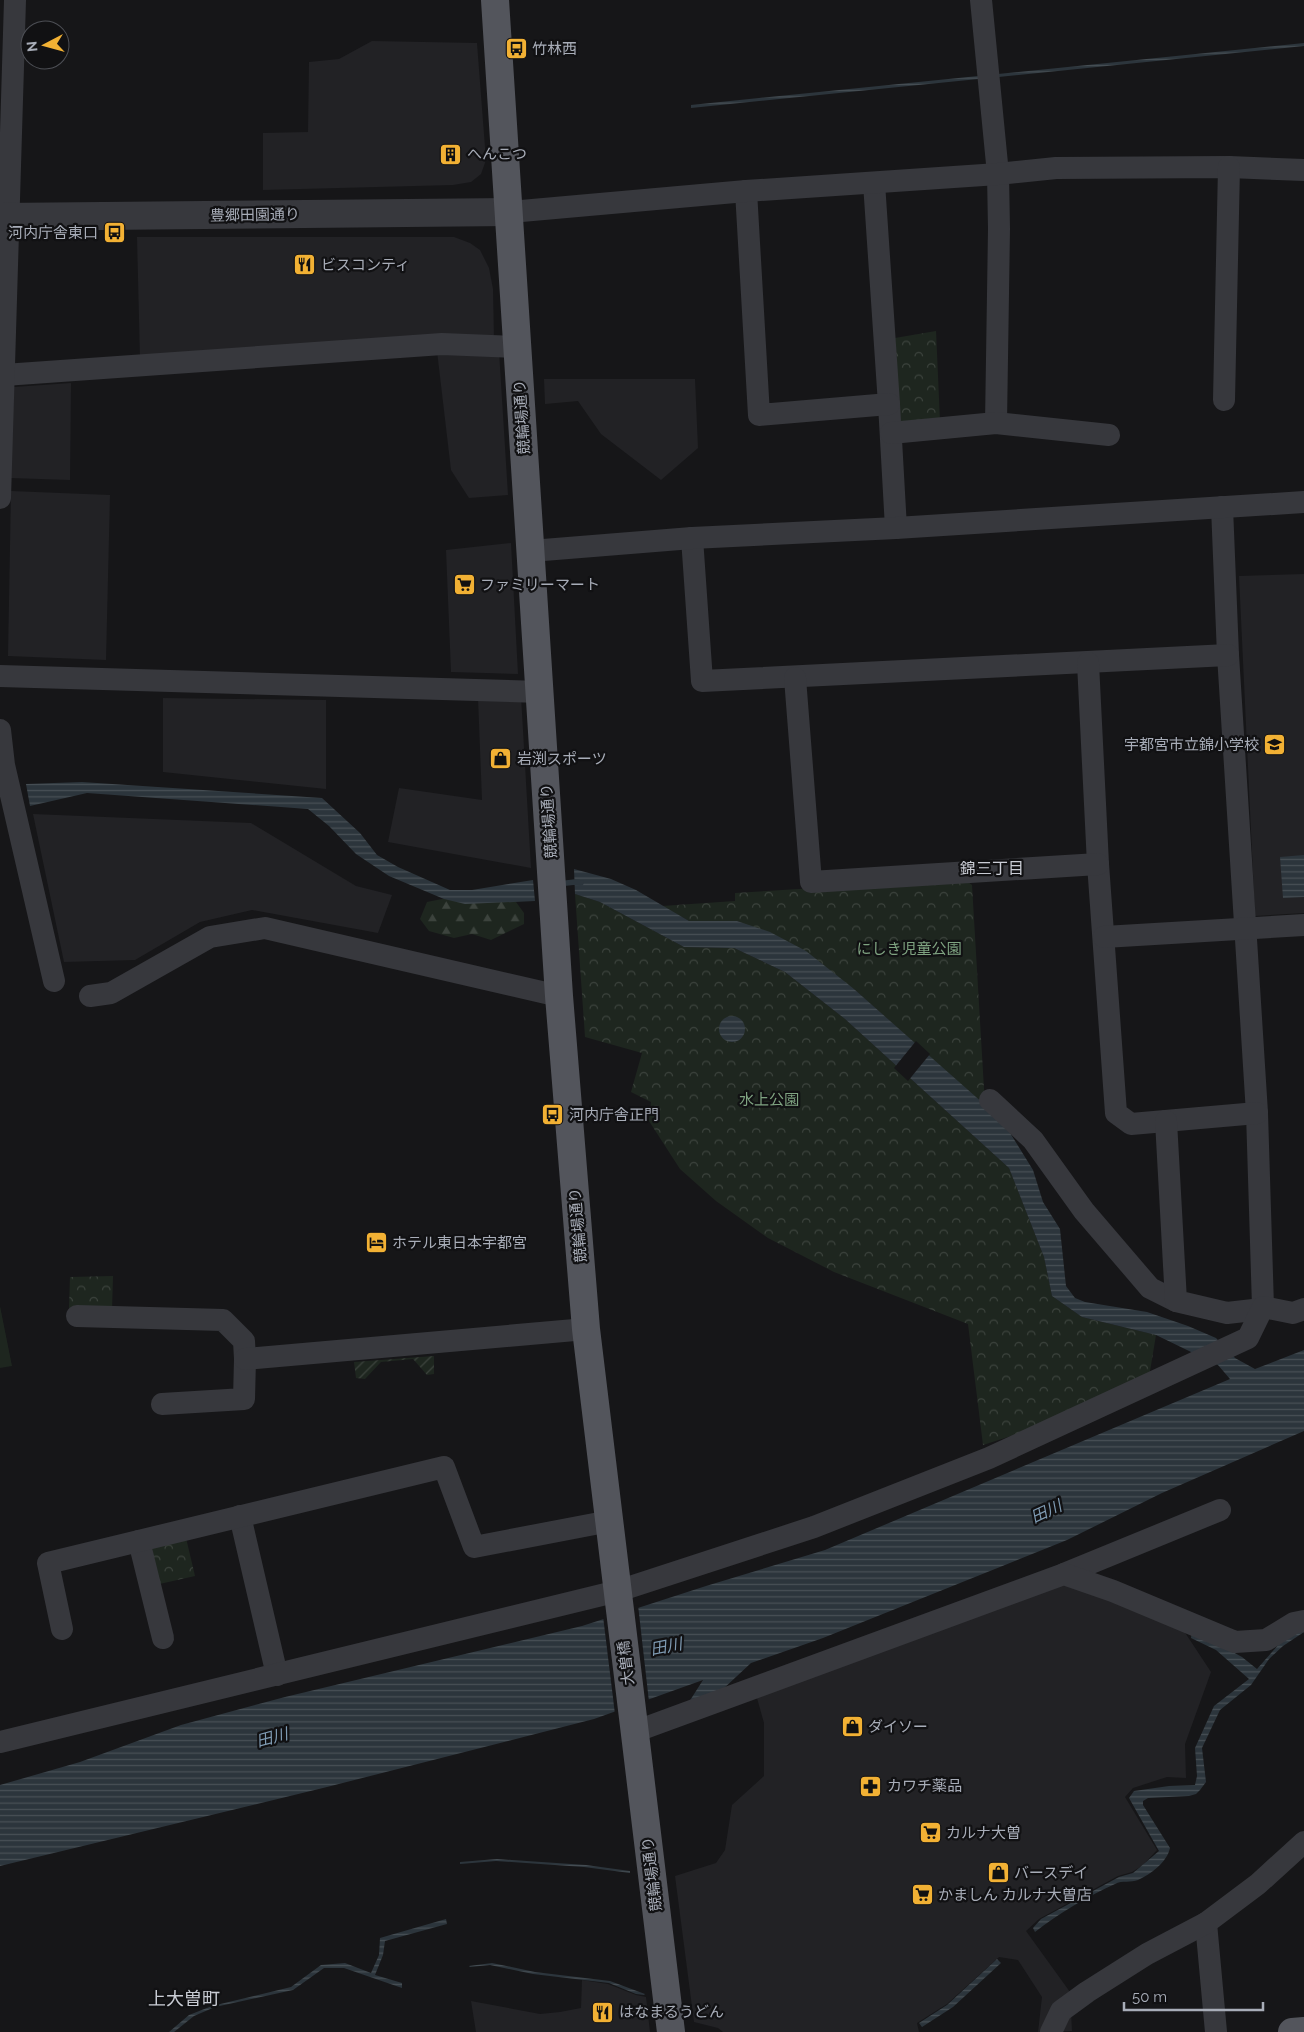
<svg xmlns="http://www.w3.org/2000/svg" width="1304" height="2032" viewBox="0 0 1304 2032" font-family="Raleway,'Noto Sans JP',sans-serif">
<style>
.built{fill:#222225}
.grass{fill:#1e261f}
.forest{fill:url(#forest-firs)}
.park{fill:url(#park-crowns)}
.garden{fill:url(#garden-furrows)}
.water{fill:url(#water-rules)}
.pier{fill:#161618}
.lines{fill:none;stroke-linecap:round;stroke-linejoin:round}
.stream{stroke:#2c353c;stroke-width:5.5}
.minor{stroke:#37383d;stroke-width:22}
.tertiary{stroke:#37383d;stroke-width:28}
.primary{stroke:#53555c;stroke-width:28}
.labels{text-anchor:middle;stroke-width:4.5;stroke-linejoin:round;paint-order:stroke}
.poi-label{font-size:15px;fill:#a8adb8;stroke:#111113;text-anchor:start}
.street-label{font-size:15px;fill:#a8adb8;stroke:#111113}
.park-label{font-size:15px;fill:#7fa381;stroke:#111113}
.neighbourhood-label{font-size:16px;fill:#c9ccd4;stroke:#111113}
.water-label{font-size:16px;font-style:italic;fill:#7f9bb3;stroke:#111113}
.quarter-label{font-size:18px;fill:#c9ccd4;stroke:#111113}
</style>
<defs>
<pattern id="forest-firs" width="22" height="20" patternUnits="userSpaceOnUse" patternTransform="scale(1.25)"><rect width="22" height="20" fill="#1e261f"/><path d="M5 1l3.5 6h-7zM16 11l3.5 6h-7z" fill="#3c433d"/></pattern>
<pattern id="park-crowns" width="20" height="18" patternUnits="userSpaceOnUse" patternTransform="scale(1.25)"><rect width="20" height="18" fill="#1e261f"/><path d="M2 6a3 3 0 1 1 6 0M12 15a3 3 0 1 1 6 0" fill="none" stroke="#3c433d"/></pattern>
<pattern id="garden-furrows" width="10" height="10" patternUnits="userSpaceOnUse" patternTransform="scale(1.25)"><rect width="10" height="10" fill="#1e261f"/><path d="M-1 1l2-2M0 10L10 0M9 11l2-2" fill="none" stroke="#3c433d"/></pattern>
<pattern id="water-rules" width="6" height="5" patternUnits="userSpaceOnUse" patternTransform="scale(1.25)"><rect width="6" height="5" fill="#2c353c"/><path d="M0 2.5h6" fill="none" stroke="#485056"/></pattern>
</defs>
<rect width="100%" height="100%" fill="#161618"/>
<g class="built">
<path d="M 372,41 L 477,43 L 486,160 L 481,174 L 471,182 L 453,185 L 263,190 L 263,133 L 308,132 L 309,62 L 339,59 Z"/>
<path d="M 137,237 L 454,237 L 470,243 L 480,250 L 489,268 L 493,289 L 494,340 L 140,359 Z"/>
<path d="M 437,351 L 499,351 L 508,495 L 469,498 L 451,470 Z"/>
<path d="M 544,379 L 695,379 L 698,448 L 661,480 L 601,434 L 578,401 L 545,404 Z"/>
<path d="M 71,383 L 70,480 L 10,478 L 14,387 Z"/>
<path d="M 11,491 L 110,495 L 106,660 L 8,656 Z"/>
<path d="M 511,543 L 518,674 L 451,672 L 446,550 Z"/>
<path d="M 1304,574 L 1304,913 L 1255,916 L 1239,576 Z"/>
<path d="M 521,696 L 531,868 L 388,842 L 399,788 L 482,800 L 478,698 Z"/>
<path d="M 163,698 L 326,700 L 326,789 L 163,772 Z"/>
<path d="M 33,814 L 251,823 L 356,886 L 392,895 L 378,933 L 252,910 L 200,922 L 135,960 L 64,962 Z"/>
<path d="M 1065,1581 L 1180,1625 L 1211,1672 L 1185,1744 L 1186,1778 L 1167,1777 L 1133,1788 L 1125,1797 L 1157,1850 L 1143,1865 L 1132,1872 L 1118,1876 L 1039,1919 L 1026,1931 L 1070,1992 L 1072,2031 L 1038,2032 L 1042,1997 L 1018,1960 L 999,1957 L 947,2004 L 917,2023 L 919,2032 L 723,2032 L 718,2028 L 694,2022 L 675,1876 L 716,1863 L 725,1850 L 732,1805 L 764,1776 L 764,1723 L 757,1698 Z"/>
<path d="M 582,1980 L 608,1984 L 636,1995 L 646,1997 L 650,2032 L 476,2032 L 471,2001 L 540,2014 L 560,2012 L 581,2008 Z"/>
</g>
<path class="grass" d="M 0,1306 L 12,1366 L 0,1368 Z"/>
<path class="forest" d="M 447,898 L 491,899 L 516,902 L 524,913 L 524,924 L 491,940 L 472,934 L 454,938 L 429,931 L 420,919 L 427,902 Z"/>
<g class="park">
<path d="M 936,331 L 940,422 L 900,424 L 895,338 Z"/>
<path d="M 964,879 L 972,885 L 985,1106 L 854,989 L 738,921 L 689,921 L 662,906 L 735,901 L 735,893 Z"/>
<path d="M 575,894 L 600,902 L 684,947 L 734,948 L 785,972 L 845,1019 L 1009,1168 L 1044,1257 L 1052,1296 L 1082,1317 L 1156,1335 L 1149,1377 L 1023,1432 L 983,1445 L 968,1324 L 834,1272 L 768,1238 L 716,1201 L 680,1169 L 649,1121 L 651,1102 L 631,1092 L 642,1053 L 585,1037 Z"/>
<path d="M 113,1276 L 112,1309 L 69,1308 L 70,1277 Z"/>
<path d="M 186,1538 L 195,1576 L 155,1585 L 152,1547 Z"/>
</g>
<path class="garden" d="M 434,1356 L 434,1374 L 427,1375 L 413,1359 L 381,1362 L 365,1379 L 356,1378 L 354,1362 Z"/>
<g class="water">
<path d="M 1304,43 L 1304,46 L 691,108 L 691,105 Z"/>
<path d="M 82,782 L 322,798 L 360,833 L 377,855 L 398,867 L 450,890 L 472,890 L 533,880 L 535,901 L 465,904 L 444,899 L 389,876 L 356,854 L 329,826 L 308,809 L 87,793 L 30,806 L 26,784 Z"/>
<path d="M 1304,855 L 1304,897 L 1283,898 L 1280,857 Z"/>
<path d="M 574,869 L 611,879 L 636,890 L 689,921 L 737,921 L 770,932 L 806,951 L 854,989 L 1002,1120 L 1033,1170 L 1043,1202 L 1060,1229 L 1066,1286 L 1075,1298 L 1085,1302 L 1147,1312 L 1188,1326 L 1216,1338 L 1235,1358 L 1255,1369 L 1304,1350 L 1304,1431 L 1162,1493 L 1067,1540 L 823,1638 L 751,1663 L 722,1690 L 689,1702 L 703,1680 L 594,1719 L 327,1787 L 0,1866 L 0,1785 L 80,1762 L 181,1725 L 285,1697 L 582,1626 L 706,1586 L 825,1550 L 1230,1379 L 1218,1365 L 1156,1335 L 1082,1317 L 1052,1296 L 1044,1257 L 1009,1168 L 845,1019 L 785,972 L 734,948 L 684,947 L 600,902 L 575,894 Z"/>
<circle cx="732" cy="1029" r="13"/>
<path d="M 1303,1629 L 1304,1632 L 1283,1646 L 1269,1659 L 1251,1685 L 1220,1710 L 1202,1748 L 1206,1782 L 1200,1790 L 1196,1794 L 1189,1796 L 1148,1798 L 1143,1801 L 1143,1805 L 1170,1848 C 1167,1862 1151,1874 1138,1880 C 1131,1883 1122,1880 1115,1884 C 1088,1896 1059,1913 1035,1932 L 1033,1928 L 1041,1919 L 1119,1877 L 1133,1873 L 1159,1851 L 1129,1798 L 1134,1791 L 1169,1786 L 1195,1785 L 1197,1776 L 1195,1748 L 1214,1706 L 1249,1679 L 1216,1650 L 1191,1638 L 1192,1630 L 1242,1657 L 1257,1669 L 1280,1643 Z"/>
<path d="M 497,1859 L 586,1865 L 630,1871 L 630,1873 L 584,1867 L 496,1861 L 460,1864 L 460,1862 Z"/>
<path d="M 446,1919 L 447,1924 L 385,1941 L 383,1955 L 375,1975 L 402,1983 L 402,1988 L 344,1968 L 324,1968 L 293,1990 L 215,2007 L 194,2016 L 174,2032 L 169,2032 L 189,2015 L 212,2006 L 291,1987 L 321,1965 L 345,1963 L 371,1973 L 379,1955 L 380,1938 Z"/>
<path d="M 997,1959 L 1001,1963 L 953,2007 L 922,2027 L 919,2023 L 947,2005 Z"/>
<path d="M 492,1963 L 535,1972 L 610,1981 L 645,1994 L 644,1995 L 636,1994 L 609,1983 L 533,1974 L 490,1965 L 470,1967 L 469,1966 Z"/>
</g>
<g class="pier">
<path d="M 916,1041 L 930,1054 L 908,1081 L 894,1068 Z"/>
<path d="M 638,1605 L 649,1702 L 615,1714 L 603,1616 Z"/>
</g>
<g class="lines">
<path class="stream" d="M 558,884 L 575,882 L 581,883"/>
<g class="minor">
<path d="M 981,0 L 998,174 L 999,229 L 996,423"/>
<path d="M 874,183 L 889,404 L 896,528"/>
<path d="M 746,191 L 759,415 L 889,404"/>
<path d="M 510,212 L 746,191 L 998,174 L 1056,168 L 1229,167 L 1304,170"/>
<path d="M 4,375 L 442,344 L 517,347"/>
<path d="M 1224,400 L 1229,167"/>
<path d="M 891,433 L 996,423 L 1109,435"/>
<path d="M 0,498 L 15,0"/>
<path d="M 1222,507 L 1228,655 L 1257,1113 L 1263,1307"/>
<path d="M 692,538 L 702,681 L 1228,655"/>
<path d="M 531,551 L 692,538 L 896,528 L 1304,502"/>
<path d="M 1088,663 L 1098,864 L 1116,1113 L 1131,1124 L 1257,1113"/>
<path d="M 0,676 L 541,692"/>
<path d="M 795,678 L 811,882 L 1098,864"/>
<path d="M 0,730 L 4,765 L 54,981"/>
<path d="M 1104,937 L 1304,925"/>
<path d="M 90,996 L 111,993 L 210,937 L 265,928 L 559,996"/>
<path d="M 990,1100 L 1033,1140 L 1084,1211 L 1150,1288 L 1176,1301"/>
<path d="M 1166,1121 L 1176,1301 L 1227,1313 L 1262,1309"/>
<path d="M 77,1316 L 223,1320 L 244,1341 L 245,1359 L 244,1399 L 162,1404"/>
<path d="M 245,1359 L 586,1329"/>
<path d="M 240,1516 L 277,1675"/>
<path d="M 139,1541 L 163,1638"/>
<path d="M 1064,1574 L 1220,1510"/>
<path d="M 62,1629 L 48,1563 L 444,1467 L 474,1547 L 610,1521"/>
<path d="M 634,1732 L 1064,1574 L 1113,1591 L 1235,1642 L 1266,1640 L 1294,1623 L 1304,1621"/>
<path d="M 0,1742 L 618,1591 L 814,1527 L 989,1458 L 1248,1338 L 1263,1307 L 1293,1313 L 1304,1309"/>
<path d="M 1206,1923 L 1216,2032"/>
<path d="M 1051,2032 L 1061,2011 L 1087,1992 L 1147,1954 L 1206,1923 L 1258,1884 L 1304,1842"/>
</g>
<path class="tertiary" d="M 0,217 L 510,212"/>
<g class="primary">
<path d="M 495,0 L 559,996 L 586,1329 L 671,2032"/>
<path d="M 1292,2032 L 1304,2031"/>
</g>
</g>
<defs>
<symbol id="bus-square" viewBox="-11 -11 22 22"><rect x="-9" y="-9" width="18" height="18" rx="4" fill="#f2b134" stroke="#111113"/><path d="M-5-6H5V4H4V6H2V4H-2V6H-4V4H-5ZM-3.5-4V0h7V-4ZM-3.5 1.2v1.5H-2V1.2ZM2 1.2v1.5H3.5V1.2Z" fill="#111"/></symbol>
<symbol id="building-square" viewBox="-11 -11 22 22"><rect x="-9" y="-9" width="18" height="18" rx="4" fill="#f2b134" stroke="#111113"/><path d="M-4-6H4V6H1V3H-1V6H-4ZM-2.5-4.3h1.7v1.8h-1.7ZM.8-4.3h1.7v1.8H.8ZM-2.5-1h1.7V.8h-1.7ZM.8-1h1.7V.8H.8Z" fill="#111"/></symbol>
<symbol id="restaurant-square" viewBox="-11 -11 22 22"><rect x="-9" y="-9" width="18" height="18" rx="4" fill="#f2b134" stroke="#111113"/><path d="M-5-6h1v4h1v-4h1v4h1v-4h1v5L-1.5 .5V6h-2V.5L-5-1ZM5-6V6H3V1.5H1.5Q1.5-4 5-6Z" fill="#111"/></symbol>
<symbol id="supermarket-square" viewBox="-11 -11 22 22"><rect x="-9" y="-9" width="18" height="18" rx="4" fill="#f2b134" stroke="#111113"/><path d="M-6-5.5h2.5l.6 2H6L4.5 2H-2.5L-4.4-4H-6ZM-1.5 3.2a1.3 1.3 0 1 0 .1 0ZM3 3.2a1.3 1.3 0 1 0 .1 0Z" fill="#111"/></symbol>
<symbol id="school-square" viewBox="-11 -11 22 22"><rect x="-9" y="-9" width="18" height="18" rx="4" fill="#f2b134" stroke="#111113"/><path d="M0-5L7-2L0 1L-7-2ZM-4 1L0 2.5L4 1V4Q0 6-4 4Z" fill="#111"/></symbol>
<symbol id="shop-square" viewBox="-11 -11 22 22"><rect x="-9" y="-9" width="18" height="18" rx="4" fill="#f2b134" stroke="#111113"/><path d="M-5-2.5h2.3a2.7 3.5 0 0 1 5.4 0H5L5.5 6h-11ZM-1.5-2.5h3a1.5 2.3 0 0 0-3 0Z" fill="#111"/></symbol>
<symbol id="hotel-square" viewBox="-11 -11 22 22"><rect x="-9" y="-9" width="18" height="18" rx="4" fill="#f2b134" stroke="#111113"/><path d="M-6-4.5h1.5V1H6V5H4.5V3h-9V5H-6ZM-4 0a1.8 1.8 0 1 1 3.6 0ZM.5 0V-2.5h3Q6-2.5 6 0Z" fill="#111"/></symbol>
<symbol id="pharmacy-square" viewBox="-11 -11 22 22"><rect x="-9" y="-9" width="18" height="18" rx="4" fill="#f2b134" stroke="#111113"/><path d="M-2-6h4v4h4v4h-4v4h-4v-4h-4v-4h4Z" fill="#111"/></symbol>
</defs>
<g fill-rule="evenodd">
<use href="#bus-square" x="504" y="36" width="25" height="25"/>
<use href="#building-square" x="438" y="142" width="25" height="25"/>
<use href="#bus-square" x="102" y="220" width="25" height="25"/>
<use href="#restaurant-square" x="292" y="252" width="25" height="25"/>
<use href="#supermarket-square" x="452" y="572" width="25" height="25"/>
<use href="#school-square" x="1262" y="732" width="25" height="25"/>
<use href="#shop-square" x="488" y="746" width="25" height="25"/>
<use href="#bus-square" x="540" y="1102" width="25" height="25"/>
<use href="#hotel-square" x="364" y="1230" width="25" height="25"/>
<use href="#shop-square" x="840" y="1714" width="25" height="25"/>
<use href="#pharmacy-square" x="858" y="1774" width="25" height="25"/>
<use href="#supermarket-square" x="918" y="1820" width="25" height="25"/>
<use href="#shop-square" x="986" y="1860" width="25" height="25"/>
<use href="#supermarket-square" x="910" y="1882" width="25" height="25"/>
<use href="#restaurant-square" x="590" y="2000" width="25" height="25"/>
</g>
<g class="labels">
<g class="poi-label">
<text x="532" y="54">竹林西</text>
<text x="467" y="159">へんこつ</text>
<text x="98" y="238" text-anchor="end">河内庁舎東口</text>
<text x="321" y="270">ビスコンティ</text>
<text x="480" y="590">ファミリーマート</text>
<text x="1259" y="750" text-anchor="end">宇都宮市立錦小学校</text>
<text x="517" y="764">岩渕スポーツ</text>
<text x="569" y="1120">河内庁舎正門</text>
<text x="392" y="1248">ホテル東日本宇都宮</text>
<text x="868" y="1732">ダイソー</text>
<text x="887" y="1791">カワチ薬品</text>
<text x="946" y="1838">カルナ大曽</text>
<text x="1014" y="1878">バースデイ</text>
<text x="938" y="1900">かましん カルナ大曽店</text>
<text x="619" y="2017">はなまるうどん</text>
</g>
<g class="street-label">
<text transform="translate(255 215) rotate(-1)" y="5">豊郷田園通り</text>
<text transform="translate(522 417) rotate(-94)" y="5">競輪場通り</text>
<text transform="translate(549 821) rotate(-94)" y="5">競輪場通り</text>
<text transform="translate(578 1225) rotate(-95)" y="5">競輪場通り</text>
<text transform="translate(626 1663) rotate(-97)" y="5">大曽橋</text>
<text transform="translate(652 1874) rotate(-97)" y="5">競輪場通り</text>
</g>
<g class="park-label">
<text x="909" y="954">にしき児童公園</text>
<text x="769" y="1105">水上公園</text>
</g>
<g class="neighbourhood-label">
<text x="992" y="874">錦三丁目</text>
</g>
<g class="water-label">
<text transform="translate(1046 1511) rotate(-25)" y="6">田川</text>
<text transform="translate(666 1646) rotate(-11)" y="6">田川</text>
<text transform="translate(272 1737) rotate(-15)" y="6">田川</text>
</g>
<g class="quarter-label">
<text x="184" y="2005">上大曽町</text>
</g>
</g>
<g transform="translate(45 45) rotate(264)"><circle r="24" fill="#111113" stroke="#4d4f55"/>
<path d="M0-4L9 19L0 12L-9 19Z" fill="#f2b134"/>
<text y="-8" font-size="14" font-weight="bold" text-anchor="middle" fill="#a8adb8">N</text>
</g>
<path d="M1124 2002v8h139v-8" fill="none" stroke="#a8adb8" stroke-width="2.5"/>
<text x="1132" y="2002" font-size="15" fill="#a8adb8" stroke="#111113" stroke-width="4" paint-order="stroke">50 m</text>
</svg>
